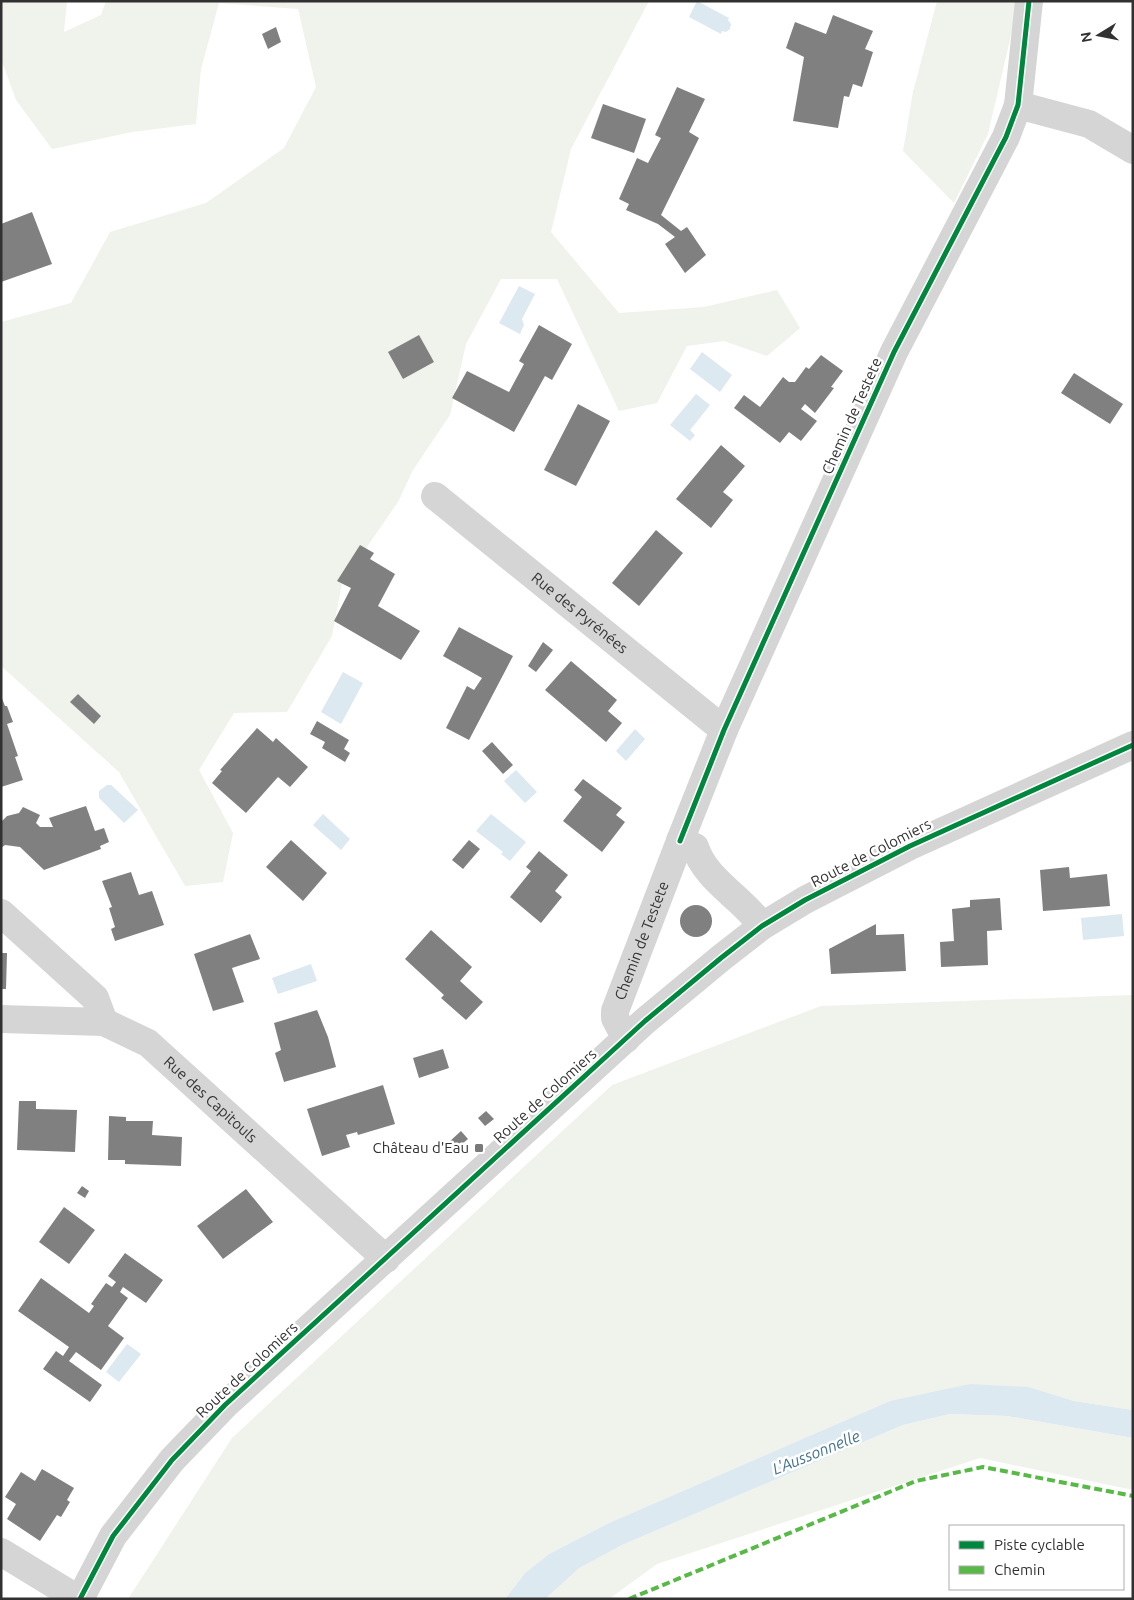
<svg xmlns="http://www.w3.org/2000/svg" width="1134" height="1600" viewBox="0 0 1134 1600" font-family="Ubuntu,sans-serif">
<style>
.green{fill:#f0f3ec}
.water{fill:#dde9f0}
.building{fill:#808080}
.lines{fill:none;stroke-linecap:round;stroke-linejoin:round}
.minor{stroke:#d5d5d5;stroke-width:28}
.quiet{stroke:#58b947;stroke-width:4;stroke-dasharray:8 4;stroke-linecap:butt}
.cycleway-casing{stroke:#fff;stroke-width:8}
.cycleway{stroke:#00873e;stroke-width:5}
.poi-dot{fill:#797979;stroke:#fff;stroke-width:2}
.labels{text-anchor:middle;stroke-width:5;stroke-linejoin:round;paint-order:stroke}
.street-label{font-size:15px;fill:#313131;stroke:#fff}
.poi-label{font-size:15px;fill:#313131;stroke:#fff;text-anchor:end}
.water-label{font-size:16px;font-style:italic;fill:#44728d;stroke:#fff}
</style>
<rect width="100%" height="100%" fill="#fff"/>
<g class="green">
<path d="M 1,1 L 67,1 L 64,32 L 101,15 L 106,1 L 649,1 L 571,149 L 551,232 L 619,313 L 704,307 L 777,290 L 800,328 L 767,356 L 724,341 L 687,346 L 657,403 L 619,411 L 557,279 L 501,279 L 466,344 L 450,415 L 413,470 L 398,502 L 342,583 L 332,636 L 287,712 L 234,713 L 199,770 L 233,833 L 223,882 L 185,886 L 119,772 L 1,666 L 1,322 L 71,303 L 110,232 L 206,203 L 284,148 L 316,87 L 298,9 L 219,3 L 201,69 L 196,124 L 132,132 L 52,149 L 16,100 L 1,59 Z"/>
<path d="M 937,1 L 1019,1 L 988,134 L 954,203 L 903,151 L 913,92 Z"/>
<path d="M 1133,995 L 1133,1410 L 1074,1401 L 1029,1387 L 890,1401 L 609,1523 L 549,1554 L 525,1573 L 505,1599 L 128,1599 L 232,1438 L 612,1085 L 821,1006 Z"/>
<path d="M 950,1414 L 1007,1416 L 1133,1438 L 1133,1490 L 980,1458 L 657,1564 L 609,1599 L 544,1599 L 579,1567 L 622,1545 L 903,1425 Z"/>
</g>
<g class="water">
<path d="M 697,1 L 729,18 L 728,20 L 731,24 L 730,29 L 726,32 L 722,31 L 721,34 L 689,17 Z"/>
<path d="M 519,286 L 535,294 L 522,319 L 524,325 L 520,334 L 499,323 Z"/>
<path d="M 702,352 L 732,375 L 720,392 L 690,369 Z"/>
<path d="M 696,394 L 710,405 L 690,430 L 695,435 L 690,441 L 670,425 Z"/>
<path d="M 343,672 L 363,683 L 341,724 L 321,712 Z"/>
<path d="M 635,729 L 645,739 L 626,761 L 616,751 Z"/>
<path d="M 516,770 L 537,792 L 525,803 L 504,781 Z"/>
<path d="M 107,785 L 111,785 L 138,810 L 124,823 L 99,798 L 99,791 Z"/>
<path d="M 323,814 L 350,839 L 341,850 L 313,825 Z"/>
<path d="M 491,814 L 526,842 L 510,861 L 501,854 L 503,852 L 476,831 Z"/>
<path d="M 1122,914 L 1124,936 L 1083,940 L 1081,918 Z"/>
<path d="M 311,964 L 317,981 L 278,994 L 272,978 Z"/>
<path d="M 127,1344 L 141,1354 L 119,1382 L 106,1372 Z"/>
<path d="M 970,1384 L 1029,1387 L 1074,1401 L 1133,1410 L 1133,1438 L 1007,1416 L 950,1414 L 903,1425 L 622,1545 L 579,1568 L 545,1599 L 505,1599 L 525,1573 L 549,1554 L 609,1523 L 890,1401 Z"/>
</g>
<g class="building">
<path d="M 833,15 L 873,31 L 865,49 L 873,52 L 862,87 L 853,84 L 849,97 L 844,96 L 838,128 L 793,121 L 804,57 L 786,48 L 795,22 L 826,34 Z"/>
<path d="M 276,27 L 281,42 L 268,49 L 262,34 Z"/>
<path d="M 677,87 L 705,99 L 689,132 L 699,138 L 661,215 L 681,231 L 687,227 L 706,255 L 685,273 L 665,244 L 675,237 L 658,224 L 626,210 L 629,204 L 619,199 L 637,158 L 648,163 L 661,138 L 655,135 Z"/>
<path d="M 603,104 L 646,119 L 634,153 L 591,138 Z"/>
<path d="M 32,212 L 52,264 L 1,282 L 1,224 Z"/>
<path d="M 539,325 L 572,344 L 552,380 L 545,376 L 514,432 L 452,398 L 467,371 L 509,392 L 524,364 L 519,361 Z"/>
<path d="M 419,335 L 434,362 L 403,379 L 388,352 Z"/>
<path d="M 821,355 L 843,371 L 831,387 L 834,388 L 815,413 L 805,404 L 801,409 L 817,421 L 801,441 L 789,432 L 780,443 L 734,408 L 744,395 L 760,407 L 783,377 L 789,382 L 795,382 L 806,367 L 809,369 Z"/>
<path d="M 1074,373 L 1123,404 L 1110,424 L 1061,393 Z"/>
<path d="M 578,404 L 610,421 L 576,486 L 544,470 Z"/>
<path d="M 721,445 L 745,466 L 723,492 L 733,500 L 711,528 L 676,499 Z"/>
<path d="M 656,530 L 683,553 L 639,606 L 612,583 Z"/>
<path d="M 360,545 L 374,553 L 370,559 L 395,574 L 378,606 L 420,631 L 401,660 L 334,621 L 351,588 L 337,581 Z"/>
<path d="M 459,627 L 513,656 L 469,740 L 446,728 L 467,686 L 474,690 L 482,678 L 443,656 Z"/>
<path d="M 543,642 L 553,650 L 536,672 L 528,666 Z"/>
<path d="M 571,661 L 617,700 L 608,711 L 622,723 L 606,742 L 545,690 Z"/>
<path d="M 78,694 L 101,716 L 94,724 L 70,702 Z"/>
<path d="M 1,696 L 5,706 L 7,706 L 13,722 L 7,724 L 18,756 L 15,757 L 23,780 L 1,787 Z"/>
<path d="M 317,721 L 349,740 L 344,749 L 350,753 L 345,762 L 322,748 L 325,742 L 310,734 Z"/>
<path d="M 257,728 L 273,742 L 276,738 L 308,767 L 290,787 L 278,777 L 246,813 L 212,783 L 222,771 L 220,770 Z"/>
<path d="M 492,742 L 513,765 L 503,774 L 482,751 Z"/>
<path d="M 583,779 L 622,808 L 616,815 L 625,822 L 602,852 L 563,821 L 582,797 L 574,790 Z"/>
<path d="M 86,806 L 95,831 L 104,828 L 109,842 L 100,846 L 101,849 L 44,870 L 20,847 L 5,845 L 1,848 L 1,822 L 7,816 L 19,813 L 23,807 L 40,815 L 36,823 L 40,827 L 53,827 L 49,818 Z"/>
<path d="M 291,840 L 327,873 L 303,901 L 266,867 Z"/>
<path d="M 469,840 L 480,849 L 463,869 L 452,860 Z"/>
<path d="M 539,851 L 568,875 L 555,891 L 562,897 L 541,923 L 510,897 L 531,871 L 526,867 Z"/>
<path d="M 1069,867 L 1070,878 L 1107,874 L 1110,906 L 1043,911 L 1040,870 Z"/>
<path d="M 131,872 L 139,895 L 152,891 L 164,925 L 115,941 L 111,929 L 115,927 L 109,908 L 112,907 L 102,881 Z"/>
<path d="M 1000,898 L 1002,930 L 987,931 L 988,965 L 941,967 L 940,942 L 954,941 L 952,909 L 970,907 L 970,900 Z"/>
<circle cx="696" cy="921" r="16"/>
<path d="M 876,924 L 876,935 L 904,934 L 906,971 L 831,974 L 829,949 Z"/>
<path d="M 431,930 L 472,967 L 460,981 L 483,1002 L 466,1020 L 441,998 L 444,995 L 405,959 Z"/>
<path d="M 250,934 L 260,959 L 232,968 L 244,1002 L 213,1011 L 194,954 Z"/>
<path d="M 1,953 L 7,953 L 6,989 L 1,989 Z"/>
<path d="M 317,1010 L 328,1037 L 336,1067 L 284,1082 L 275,1053 L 281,1050 L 274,1023 Z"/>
<path d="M 443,1049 L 449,1068 L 419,1078 L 413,1058 Z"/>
<path d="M 383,1085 L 395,1124 L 358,1135 L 357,1132 L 346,1135 L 350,1147 L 322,1156 L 307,1109 Z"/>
<path d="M 19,1101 L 36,1101 L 36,1109 L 77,1110 L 75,1152 L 17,1150 Z"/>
<path d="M 486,1111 L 494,1119 L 485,1126 L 478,1118 Z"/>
<path d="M 109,1116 L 126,1117 L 126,1121 L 153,1121 L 152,1135 L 182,1137 L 181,1166 L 125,1164 L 125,1160 L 108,1160 Z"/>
<path d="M 461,1131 L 468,1139 L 455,1150 L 449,1142 Z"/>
<path d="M 82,1186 L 89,1191 L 85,1198 L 77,1193 Z"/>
<path d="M 246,1189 L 273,1222 L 223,1259 L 197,1226 Z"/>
<path d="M 64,1207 L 95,1230 L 69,1264 L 39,1242 Z"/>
<path d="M 125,1253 L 163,1280 L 146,1303 L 123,1287 L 120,1292 L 128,1298 L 108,1326 L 124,1338 L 101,1370 L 76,1352 L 69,1361 L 102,1385 L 90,1402 L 43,1369 L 56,1351 L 63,1356 L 69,1347 L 18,1311 L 41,1278 L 89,1313 L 94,1306 L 91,1304 L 106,1283 L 112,1287 L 116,1282 L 108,1276 Z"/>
<path d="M 42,1469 L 74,1488 L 67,1500 L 70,1502 L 61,1517 L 57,1515 L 40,1541 L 7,1519 L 16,1504 L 5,1497 L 21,1472 L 35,1481 Z"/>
</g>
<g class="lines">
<g class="minor">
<path d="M 1018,105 L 1089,124 L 1133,150"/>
<path id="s1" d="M 435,496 L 724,730"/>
<path d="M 680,841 L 724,730 L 894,352 L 1006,137 L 1018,105 L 1029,1"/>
<path d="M 1,913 L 95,998 L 104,1022"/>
<path id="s2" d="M 1,1019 L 104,1022 L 148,1043 L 386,1259"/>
<path id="s3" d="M 626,1039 L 615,1018 L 615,1011 L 680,841 L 695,847 C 706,881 743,898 762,926"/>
<path d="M 1,1552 L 78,1599"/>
<path d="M 80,1599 L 113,1536 L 172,1460 L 225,1405 L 645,1021 L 721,958 L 762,926 L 805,900 L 910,846 L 1133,745"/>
</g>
<path class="quiet" d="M 629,1599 L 916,1481 L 983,1467 L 1133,1496"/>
<defs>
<g id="cycleway">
<path d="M 680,841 L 724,730 L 894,352 L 1006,137 L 1018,105 L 1029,1"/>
<path d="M 80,1599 L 113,1536 L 172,1460 L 225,1405 L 645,1021 L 721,958 L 762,926 L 805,900 L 910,846 L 1133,745"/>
</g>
</defs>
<use href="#cycleway" class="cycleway-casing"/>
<use href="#cycleway" class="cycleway"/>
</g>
<rect class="poi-dot" x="474" y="1143" width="10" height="10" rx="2.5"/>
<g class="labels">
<g class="street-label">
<text transform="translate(852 416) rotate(-66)" y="5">Chemin de Testete</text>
<text dy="5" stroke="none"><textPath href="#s1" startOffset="186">Rue des Pyrénées</textPath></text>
<text transform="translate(871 853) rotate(-27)" y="5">Route de Colomiers</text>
<text dy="5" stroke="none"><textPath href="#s3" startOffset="106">Chemin de Testete</textPath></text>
<text transform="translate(545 1096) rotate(-42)" y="5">Route de Colomiers</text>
<text dy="5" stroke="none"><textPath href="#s2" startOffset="236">Rue des Capitouls</textPath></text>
<text transform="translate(247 1370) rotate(-43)" y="5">Route de Colomiers</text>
</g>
<g class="poi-label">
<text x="469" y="1153">Château d'Eau</text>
</g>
<g class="water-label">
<text transform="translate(816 1452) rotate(-22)" y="6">L'Aussonnelle</text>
</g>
</g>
<rect width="1134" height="1600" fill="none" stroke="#313131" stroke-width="5"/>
<rect x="949" y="1525" width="175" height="65" fill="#ffffff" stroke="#adadad"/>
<rect x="959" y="1541" width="25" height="8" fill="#00873e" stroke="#adadad"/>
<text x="994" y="1550" font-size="15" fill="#313131">Piste cyclable</text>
<rect x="959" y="1566" width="25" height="8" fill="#58b947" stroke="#adadad"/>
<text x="994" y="1575" font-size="15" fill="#313131">Chemin</text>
<g transform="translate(1099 35) rotate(260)" stroke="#ffffff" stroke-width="4" paint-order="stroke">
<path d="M0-4L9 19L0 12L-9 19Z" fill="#313131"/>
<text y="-8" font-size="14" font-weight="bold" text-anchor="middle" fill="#313131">N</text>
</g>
</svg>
